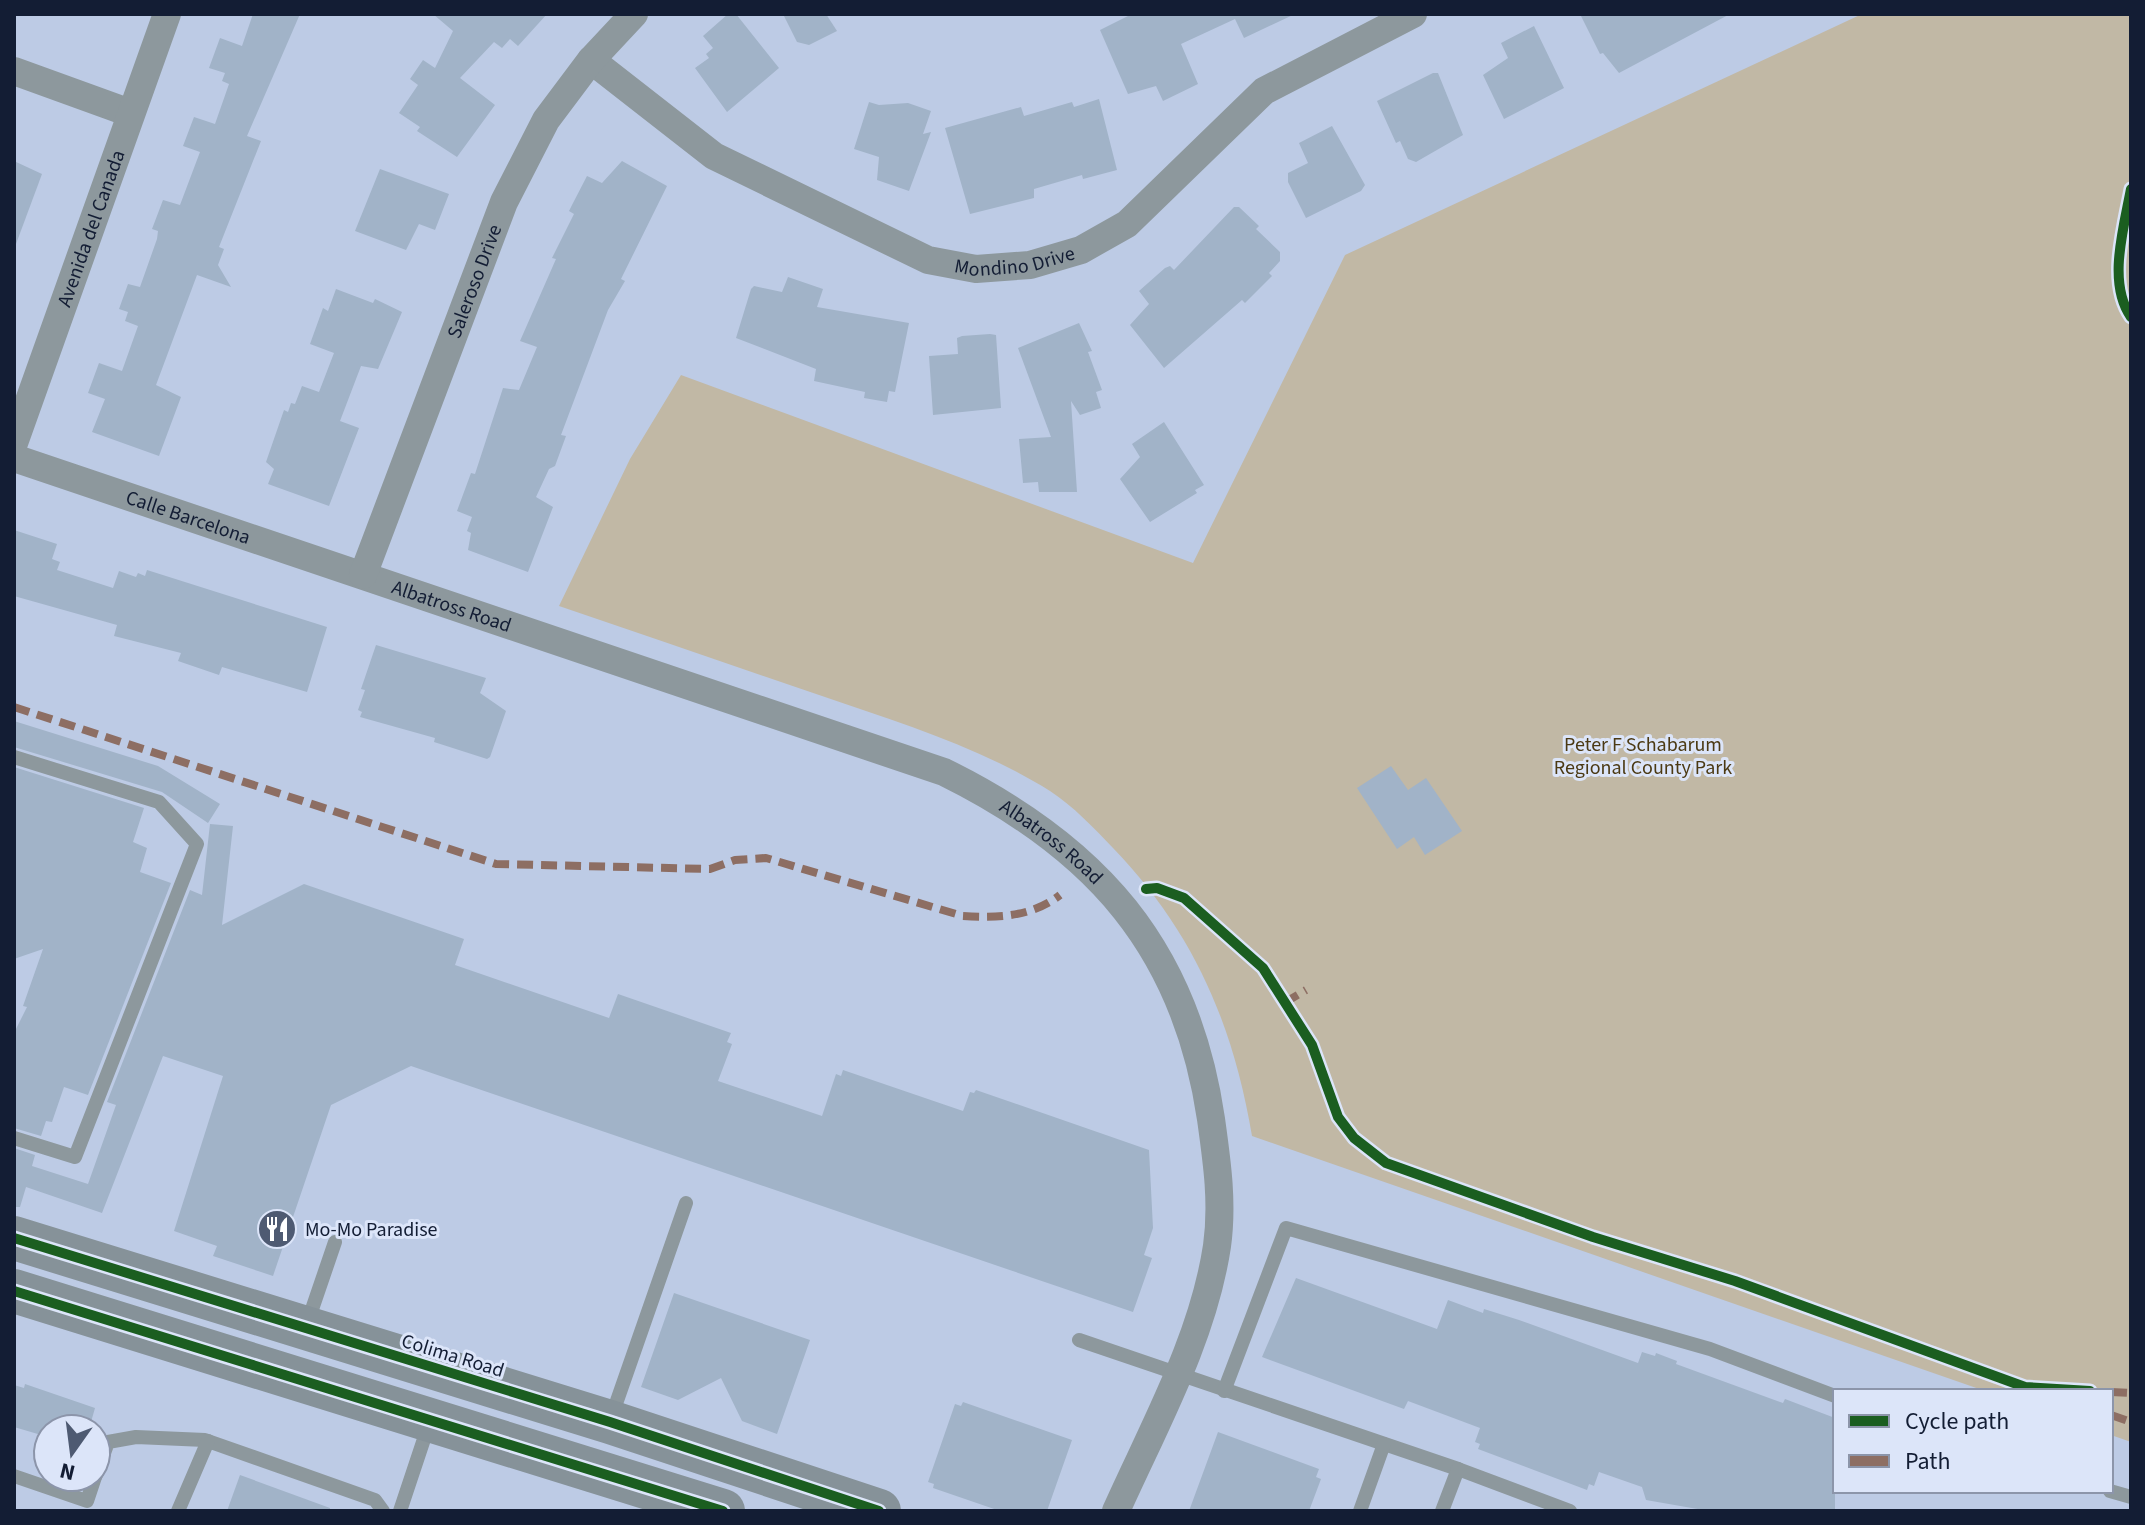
<svg xmlns="http://www.w3.org/2000/svg" width="2145" height="1525" viewBox="0 0 2145 1525" font-family="'Source Sans 3',sans-serif">
<style>
.green{fill:#c1b8a5}
.building{fill:#a1b3c8}
.lines{fill:none;stroke-linecap:round;stroke-linejoin:round}
.lane{stroke:#8d989d;stroke-width:14}
.street{stroke:#8d989d;stroke-width:28}
.primary{stroke:#869299;stroke-width:44}
.quiet{stroke:#8d6e63;stroke-width:8;stroke-dasharray:16 8;stroke-linecap:butt}
.cycleway-casing{stroke:#dce5f9;stroke-width:15}
.cycleway{stroke:#1b5e20;stroke-width:10}
.labels{text-anchor:middle;stroke-width:6;stroke-linejoin:round;paint-order:stroke}
.street-label{font-size:20px;fill:#131d34;stroke:#dce5f9}
.park-label{font-size:20px;fill:#4b3913;stroke:#dce5f9}
.poi-label{font-size:20px;fill:#131d34;stroke:#dce5f9;text-anchor:start}
</style>
<rect width="100%" height="100%" fill="#bdcbe5"/>
<path class="green" d="M 1862,14 L 2131,14 L 2131,1442 L 2111,1435 L 2111,1391 L 1985,1391 L 1252,1136 C 1233,1023 1193,931 1113,848 C 1094,828 1073,806 1050,791 C 980,747 900,723 822,696 C 734,666 647,636 559,606 L 630,459 L 681,375 L 1193,563 L 1345,255 Z"/>
<g class="building">
<path d="M 253,14 L 300,14 L 247,136 L 261,141 L 219,247 L 224,249 L 218,265 L 231,287 L 197,275 L 156,385 L 181,397 L 159,456 L 92,432 L 105,399 L 88,393 L 99,363 L 122,371 L 138,326 L 125,321 L 128,312 L 119,309 L 128,284 L 140,287 L 157,239 L 158,231 L 152,229 L 163,200 L 180,205 L 200,152 L 183,146 L 194,117 L 215,124 L 229,84 L 222,81 L 225,73 L 209,68 L 220,38 L 242,46 Z"/>
<path d="M 433,14 L 547,14 L 518,46 L 510,39 L 502,48 L 494,42 L 460,78 L 495,105 L 457,157 L 417,131 L 420,127 L 399,113 L 418,85 L 410,79 L 423,60 L 435,68 L 453,31 Z"/>
<path d="M 728,14 L 736,14 L 779,68 L 727,112 L 695,68 L 709,58 L 706,54 L 713,48 L 703,36 Z"/>
<path d="M 783,14 L 826,14 L 837,31 L 809,45 L 797,42 Z"/>
<path d="M 1132,14 L 1295,14 L 1244,38 L 1235,19 L 1181,44 L 1198,84 L 1163,101 L 1156,86 L 1128,94 L 1100,30 Z"/>
<path d="M 1580,14 L 1730,14 L 1619,73 L 1603,53 L 1600,54 Z"/>
<path d="M 1534,26 L 1564,88 L 1504,119 L 1483,75 L 1508,58 L 1501,43 Z"/>
<path d="M 1433,73 L 1438,73 L 1463,135 L 1416,162 L 1408,159 L 1400,141 L 1396,143 L 1377,101 Z"/>
<path d="M 1099,99 L 1117,170 L 1083,179 L 1082,175 L 1034,189 L 1034,198 L 970,214 L 945,128 L 1021,107 L 1024,116 L 1072,102 L 1074,107 Z"/>
<path d="M 869,102 L 879,105 L 908,103 L 931,111 L 923,134 L 931,132 L 909,191 L 877,180 L 879,157 L 854,149 Z"/>
<path d="M 1332,126 L 1365,185 L 1361,191 L 1306,218 L 1288,182 L 1288,173 L 1308,163 L 1299,143 Z"/>
<path d="M 14,161 L 42,174 L 16,244 L 14,243 Z"/>
<path d="M 622,161 L 667,186 L 621,279 L 625,281 L 608,310 L 561,435 L 566,436 L 555,466 L 549,469 L 536,497 L 553,507 L 528,572 L 468,550 L 471,533 L 467,531 L 472,517 L 457,511 L 471,473 L 475,474 L 503,388 L 519,390 L 537,347 L 520,341 L 556,259 L 552,258 L 574,214 L 569,211 L 572,205 L 587,176 L 602,183 Z"/>
<path d="M 380,169 L 449,194 L 435,230 L 419,224 L 406,250 L 355,231 Z"/>
<path d="M 1234,207 L 1239,207 L 1259,226 L 1256,229 L 1280,252 L 1280,261 L 1269,273 L 1272,276 L 1245,303 L 1242,300 L 1164,368 L 1130,325 L 1149,304 L 1139,291 L 1165,268 L 1170,266 L 1174,270 Z"/>
<path d="M 788,277 L 823,289 L 817,307 L 909,323 L 895,392 L 889,391 L 887,402 L 864,398 L 865,392 L 814,381 L 816,369 L 736,338 L 751,289 L 754,286 L 782,292 Z"/>
<path d="M 336,289 L 373,303 L 375,299 L 402,312 L 378,369 L 361,366 L 340,421 L 359,428 L 329,506 L 268,484 L 274,469 L 266,462 L 284,410 L 288,412 L 291,403 L 295,404 L 302,386 L 319,392 L 334,353 L 310,344 L 323,308 L 328,311 Z"/>
<path d="M 1079,323 L 1092,351 L 1088,352 L 1102,390 L 1096,392 L 1101,408 L 1080,415 L 1071,401 L 1077,492 L 1039,492 L 1038,482 L 1023,483 L 1019,439 L 1051,437 L 1018,348 Z"/>
<path d="M 990,334 L 996,335 L 1001,408 L 933,415 L 929,356 L 958,354 L 957,338 L 962,336 Z"/>
<path d="M 1164,422 L 1204,485 L 1195,490 L 1197,493 L 1150,522 L 1120,479 L 1140,457 L 1132,444 Z"/>
<path d="M 14,530 L 57,544 L 52,559 L 60,562 L 57,570 L 113,588 L 119,571 L 136,577 L 138,573 L 145,576 L 147,570 L 327,627 L 307,692 L 222,667 L 219,675 L 178,661 L 181,653 L 114,636 L 117,625 L 14,596 Z"/>
<path d="M 376,645 L 486,678 L 480,693 L 506,711 L 490,757 L 487,759 L 434,742 L 435,738 L 360,717 L 362,712 L 358,710 L 365,690 L 361,689 Z"/>
<path d="M 14,721 L 158,766 L 220,804 L 208,823 L 162,792 L 14,747 Z"/>
<path d="M 1391,766 L 1408,790 L 1426,778 L 1462,831 L 1425,855 L 1414,837 L 1397,849 L 1357,788 Z"/>
<path d="M 14,767 L 144,808 L 133,842 L 147,848 L 140,872 L 171,883 L 88,1095 L 64,1087 L 52,1122 L 46,1121 L 41,1136 L 14,1128 L 14,1033 L 27,1007 L 23,1006 L 43,949 L 14,959 Z"/>
<path d="M 210,824 L 233,826 L 222,925 L 304,884 L 464,939 L 455,965 L 609,1018 L 618,994 L 731,1033 L 727,1042 L 732,1044 L 718,1081 L 822,1116 L 836,1074 L 841,1076 L 843,1070 L 963,1111 L 970,1092 L 974,1093 L 976,1090 L 1149,1150 L 1153,1228 L 1144,1255 L 1152,1258 L 1133,1312 L 411,1066 L 331,1105 L 273,1276 L 213,1256 L 217,1246 L 174,1231 L 223,1076 L 163,1056 L 102,1213 L 26,1187 L 20,1207 L 14,1207 L 14,1148 L 35,1155 L 32,1166 L 88,1184 L 116,1105 L 107,1102 L 190,890 L 202,895 Z"/>
<path d="M 1296,1278 L 1437,1329 L 1448,1300 L 1483,1313 L 1484,1309 L 1519,1320 L 1638,1363 L 1642,1352 L 1655,1356 L 1656,1353 L 1677,1361 L 1676,1364 L 1783,1403 L 1785,1399 L 1835,1418 L 1835,1511 L 1709,1511 L 1646,1500 L 1642,1487 L 1599,1472 L 1594,1486 L 1589,1484 L 1587,1490 L 1478,1449 L 1480,1444 L 1475,1442 L 1480,1428 L 1408,1401 L 1404,1409 L 1262,1357 Z"/>
<path d="M 674,1293 L 810,1340 L 777,1434 L 742,1421 L 721,1378 L 678,1400 L 641,1387 Z"/>
<path d="M 25,1384 L 95,1408 L 89,1429 L 48,1429 L 48,1437 L 14,1427 L 14,1385 L 24,1388 Z"/>
<path d="M 963,1402 L 1072,1440 L 1047,1511 L 1000,1511 L 933,1488 L 934,1484 L 928,1482 L 955,1404 L 961,1406 Z"/>
<path d="M 1218,1432 L 1319,1469 L 1316,1477 L 1321,1479 L 1309,1511 L 1189,1511 Z"/>
<path d="M 240,1475 L 330,1508 L 330,1511 L 227,1511 Z"/>
</g>
<g class="lines">
<g class="lane">
<path d="M 14,757 L 159,802 L 197,844 L 75,1157 L 14,1138"/>
<path d="M 307,1324 L 335,1242"/>
<path d="M 1079,1340 L 1458,1469"/>
<path d="M 1224,1391 L 1286,1228 L 1710,1349 L 1835,1396"/>
<path d="M 611,1418 L 686,1203"/>
<path d="M 96,1475 L 108,1442 L 136,1437 L 205,1440 L 375,1500 L 383,1511"/>
<path d="M 14,1476 L 87,1501 L 95,1477"/>
<path d="M 2110,1491 L 2131,1497"/>
<path d="M 178,1511 L 208,1441"/>
<path d="M 400,1511 L 429,1424"/>
<path d="M 1360,1511 L 1384,1444"/>
<path d="M 1442,1511 L 1458,1469 L 1570,1511"/>
</g>
<g class="street">
<path id="s1" d="M 591,60 L 714,156 L 928,260 L 976,269 L 1030,265 L 1081,250 L 1127,224 L 1264,91 L 1413,14"/>
<path d="M 14,71 L 130,113"/>
<path id="s2" d="M 14,443 L 167,14"/>
<path id="s3" d="M 14,458 L 944,772 C 1096,847 1186,948 1211,1119 C 1217,1162 1223,1203 1217,1246 C 1203,1339 1154,1426 1116,1511"/>
<path id="s4" d="M 363,575 L 504,202 L 546,120 L 591,60 L 634,14"/>
</g>
<g class="primary">
<path d="M 14,1238 L 610,1422 L 879,1511"/>
<path d="M 14,1291 L 723,1511"/>
</g>
<g class="quiet">
<path d="M 14,707 L 496,864 L 710,869 L 735,860 L 766,858 L 963,916 C 998,918 1032,917 1060,895"/>
<path d="M 1284,1003 L 1306,990"/>
<path d="M 2111,1392 L 2131,1393"/>
<path d="M 2111,1415 L 2131,1422"/>
</g>
<defs>
<g id="cycleway">
<path d="M 2131,189 C 2124,227 2107,283 2131,317"/>
<path d="M 1146,889 L 1157,888 L 1184,898 L 1263,968 L 1312,1045 L 1338,1117 L 1354,1138 L 1386,1163 L 1593,1237 L 1735,1281 L 2025,1387 L 2090,1391"/>
<path d="M 14,1238 L 610,1422 L 879,1511"/>
<path d="M 14,1291 L 723,1511"/>
</g>
</defs>
<use href="#cycleway" class="cycleway-casing"/>
<use href="#cycleway" class="cycleway"/>
</g>
<defs>
<symbol id="restaurant-disc" viewBox="-11 -11 22 22"><circle r="9.5" fill="#4e5a72" stroke="#dce5f9"/><path d="M-5-6h1v4h1v-4h1v4h1v-4h1v5L-1.5 .5V6h-2V.5L-5-1ZM5-6V6H3V1.5H1.5Q1.5-4 5-6Z" fill="#fff"/></symbol>
</defs>
<g fill-rule="evenodd">
<use href="#restaurant-disc" x="255" y="1207" width="44" height="44"/>
</g>
<g class="labels">
<g class="street-label">
<text dy="7" stroke="none"><textPath href="#s2" startOffset="228">Avenida del Canada</textPath></text>
<text dy="7" stroke="none"><textPath href="#s1" startOffset="482">Mondino Drive</textPath></text>
<text dy="7" stroke="none"><textPath href="#s4" startOffset="314">Saleroso Drive</textPath></text>
<text dy="7" stroke="none"><textPath href="#s3" startOffset="184">Calle Barcelona</textPath></text>
<text dy="7" stroke="none"><textPath href="#s3" startOffset="462">Albatross Road</textPath></text>
<text dy="7" stroke="none"><textPath href="#s3" startOffset="1110">Albatross Road</textPath></text>
<text transform="translate(453 1355) rotate(17)" y="7">Colima Road</text>
</g>
<g class="park-label">
<text x="1643" y="751">Peter F Schabarum<tspan x="1643" dy="23">Regional County Park</tspan></text>
</g>
<g class="poi-label">
<text x="305" y="1236">Mo-Mo Paradise</text>
</g>
</g>
<rect width="2145" height="1525" fill="none" stroke="#131d34" stroke-width="32"/>
<rect x="1833" y="1389" width="280" height="104" fill="#dce5f9" stroke="#8c95aa" stroke-width="2"/>
<rect x="1849" y="1415" width="40" height="12" fill="#1b5e20" stroke="#8c95aa" stroke-width="2"/>
<text x="1905" y="1429" font-size="24" fill="#131d34">Cycle path</text>
<rect x="1849" y="1455" width="40" height="12" fill="#8d6e63" stroke="#8c95aa" stroke-width="2"/>
<text x="1905" y="1469" font-size="24" fill="#131d34">Path</text>
<g transform="translate(72 1453) rotate(194)"><circle r="38" fill="#dce5f9" stroke="#8c95aa" stroke-width="2"/>
<path d="M0-6L14 30L0 20L-14 30Z" fill="#4e5a72"/>
<text y="-12" font-size="22" font-weight="bold" text-anchor="middle" fill="#131d34">N</text>
</g>
</svg>
